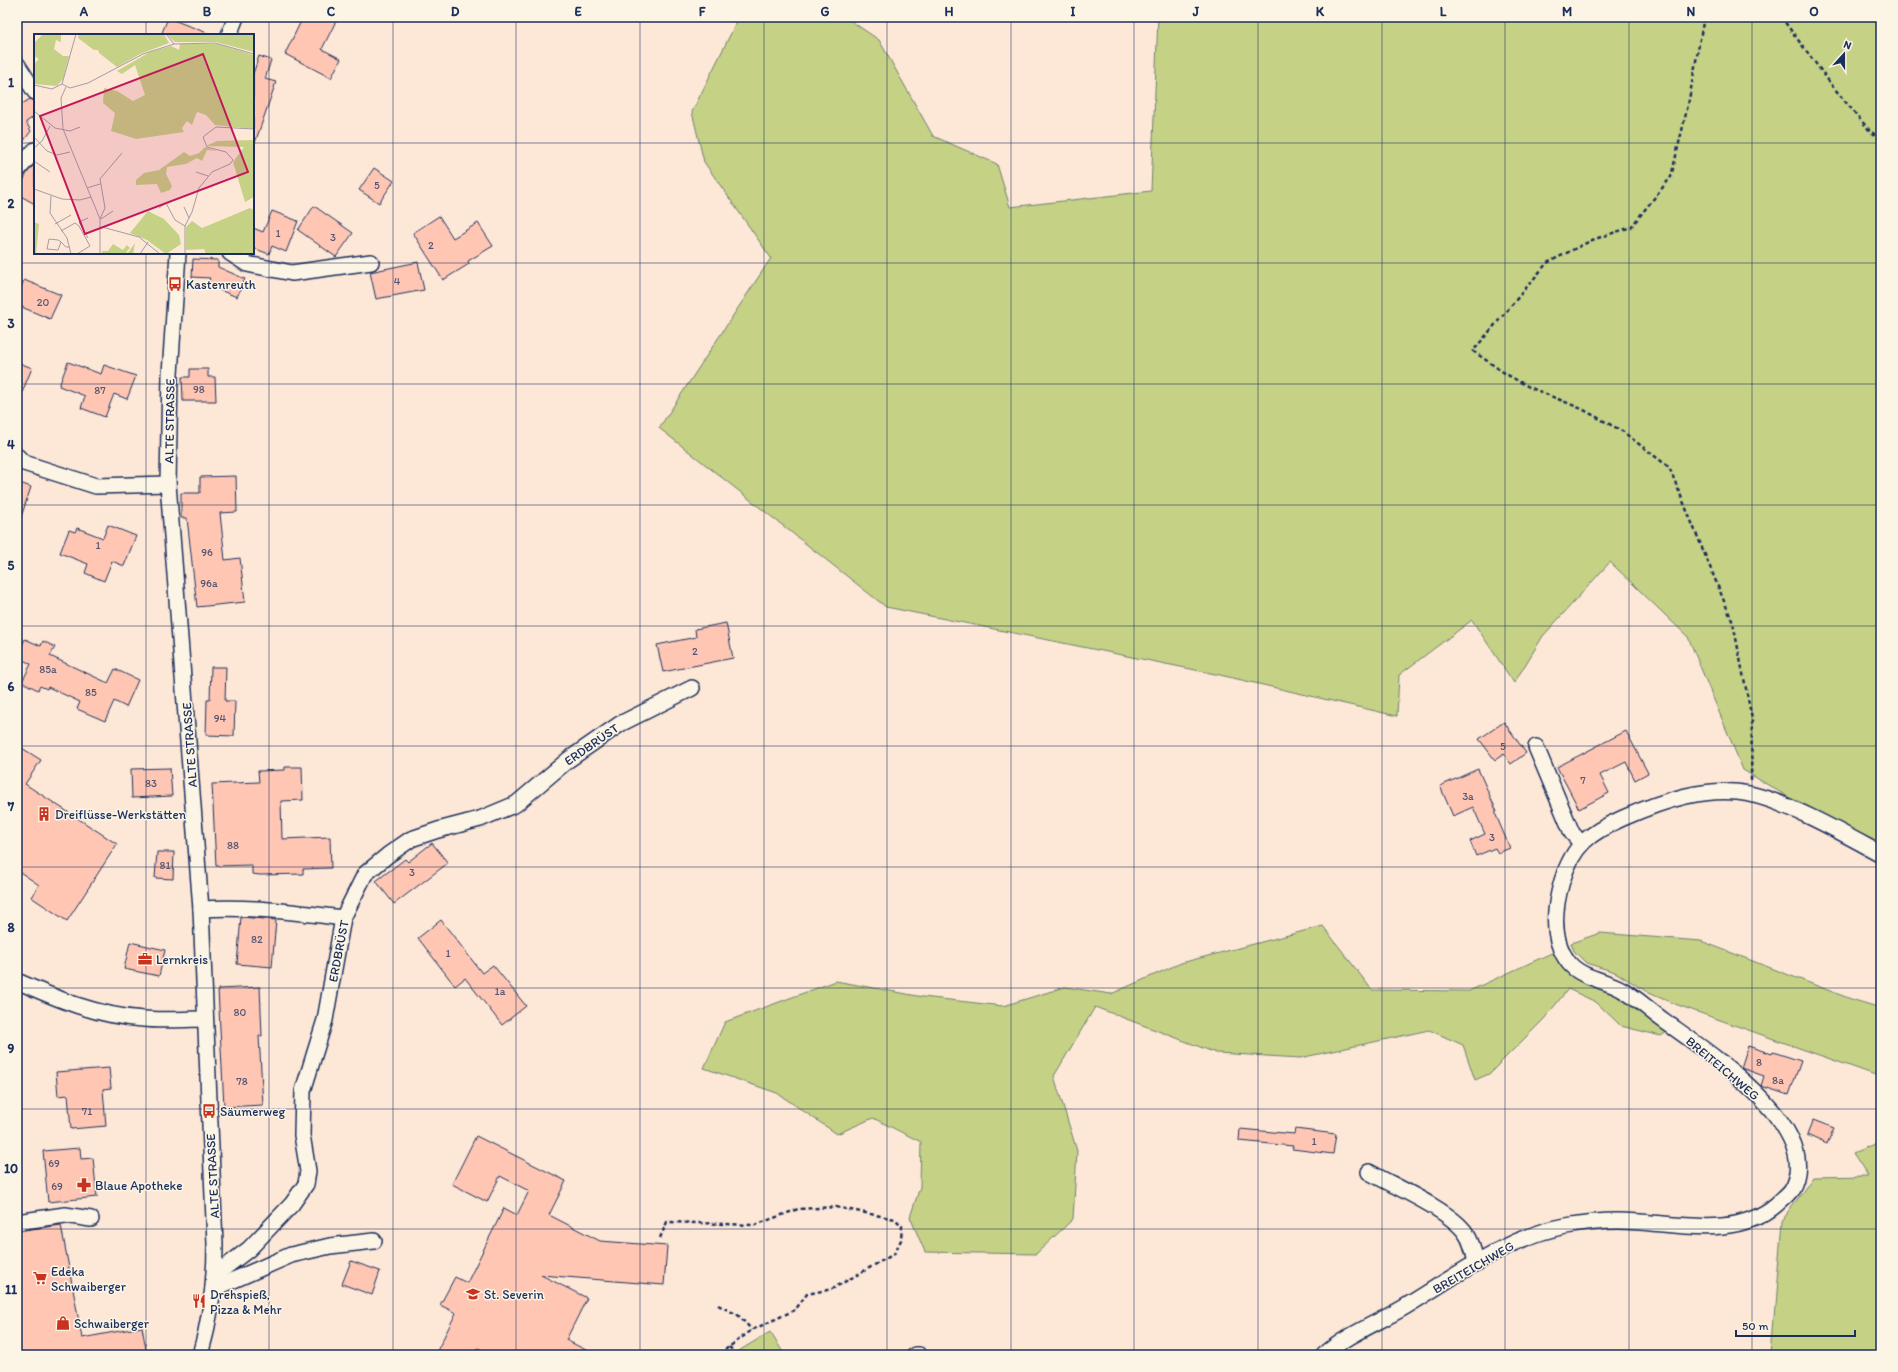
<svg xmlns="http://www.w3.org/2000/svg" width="1898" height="1372" viewBox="0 0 1898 1372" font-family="Itim,sans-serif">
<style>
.green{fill:#c5d185;stroke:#708072}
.building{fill:#ffc7b3;stroke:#1b2f5e}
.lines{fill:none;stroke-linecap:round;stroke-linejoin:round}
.minor-casing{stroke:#1b2f5e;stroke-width:18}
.path{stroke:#1b2f5e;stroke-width:2.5;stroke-dasharray:4 3;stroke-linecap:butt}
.minor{stroke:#fcf5e5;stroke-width:15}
.grid{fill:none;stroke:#1b2f5e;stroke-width:1;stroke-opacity:0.55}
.labels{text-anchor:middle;stroke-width:3;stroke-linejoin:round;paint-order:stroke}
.number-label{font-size:11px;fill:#545573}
.poi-label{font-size:13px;fill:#1b2f5e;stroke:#fcf5e5;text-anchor:start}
.street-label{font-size:13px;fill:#1b2f5e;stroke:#fcf5e5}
.inset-road{fill:none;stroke:#a39da6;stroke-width:1}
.view{fill:#c2185b;fill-opacity:0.15;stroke:#c2185b;stroke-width:2}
.inset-edge{fill:none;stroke:#1b2f5e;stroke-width:2}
.neatline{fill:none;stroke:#1b2f5e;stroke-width:1.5}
.grid-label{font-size:13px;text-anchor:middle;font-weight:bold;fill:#1b2f5e}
</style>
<rect width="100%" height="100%" fill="#fde7d6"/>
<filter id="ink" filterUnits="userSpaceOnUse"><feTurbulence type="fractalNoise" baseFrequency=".025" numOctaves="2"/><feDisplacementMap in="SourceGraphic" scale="8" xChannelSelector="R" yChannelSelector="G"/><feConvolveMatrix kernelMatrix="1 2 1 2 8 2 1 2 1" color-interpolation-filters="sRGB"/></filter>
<g filter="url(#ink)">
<g class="green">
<path d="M 739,17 L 845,17 L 879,40 L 933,136 L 997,164 L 1010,207 L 1151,191 L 1158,17 L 1881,17 L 1881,846 L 1808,809 L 1743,770 L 1688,637 L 1610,562 L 1543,636 L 1514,683 L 1472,620 L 1399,675 L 1397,716 L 1220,675 L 886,607 L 659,428 L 771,258 L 704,162 L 692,112 Z"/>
<path d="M 1323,926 L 1372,990 L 1469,991 L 1556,951 L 1617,991 L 1670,1030 L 1661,1036 L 1621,1026 L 1596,1002 L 1568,989 L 1544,1019 L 1489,1074 L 1475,1080 L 1463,1045 L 1429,1030 L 1300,1058 L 1216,1053 L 1095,1007 L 1054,1076 L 1077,1151 L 1073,1219 L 1036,1254 L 925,1252 L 910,1217 L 920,1187 L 921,1142 L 873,1118 L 837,1134 L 777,1093 L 704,1068 L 725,1022 L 836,981 L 923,997 L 1003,1006 L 1065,987 L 1111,994 L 1181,963 Z"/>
<path d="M 1600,933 L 1701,941 L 1851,999 L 1881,1008 L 1881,1077 L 1672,1003 L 1649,993 L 1615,972 L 1586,963 L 1574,951 L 1571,943 Z"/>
<path d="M 1881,1141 L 1881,1355 L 1771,1355 L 1782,1221 L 1813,1177 L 1868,1176 L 1853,1153 Z"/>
<path d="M 770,1332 L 785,1355 L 732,1355 Z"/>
</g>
<g class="building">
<path d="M 303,17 L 338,17 L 322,49 L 341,59 L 331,78 L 285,54 Z"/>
<path d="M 168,18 L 210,34 L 210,35 L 161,35 Z"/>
<path d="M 259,56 L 271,60 L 265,79 L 276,82 L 255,143 L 253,142 L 253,74 Z"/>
<path d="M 30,99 L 35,101 L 35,116 L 26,122 L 31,131 L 17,150 L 17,107 Z"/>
<path d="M 35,164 L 35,204 L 17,194 L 27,173 Z"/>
<path d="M 374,168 L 394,181 L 379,203 L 359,190 Z"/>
<path d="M 314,206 L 353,233 L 336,257 L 298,230 Z"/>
<path d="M 272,211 L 298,221 L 286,252 L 272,246 L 269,254 L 253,248 L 253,228 L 263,232 Z"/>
<path d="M 439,216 L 453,238 L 478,223 L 493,246 L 468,261 L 469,264 L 443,280 L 413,233 Z"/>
<path d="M 193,259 L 218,260 L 218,267 L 245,279 L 237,297 L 207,285 L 210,278 L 192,277 Z"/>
<path d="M 418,262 L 424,290 L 376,299 L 370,272 Z"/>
<path d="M 24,280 L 61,295 L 50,319 L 17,305 L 17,297 Z"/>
<path d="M 17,362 L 32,368 L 17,405 Z"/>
<path d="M 68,362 L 101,374 L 104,365 L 136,376 L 127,399 L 114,394 L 105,417 L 81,408 L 85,396 L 59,386 Z"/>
<path d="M 190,369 L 208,369 L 208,377 L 215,377 L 216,401 L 183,401 L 182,377 L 190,377 Z"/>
<path d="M 236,476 L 237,512 L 220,513 L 225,560 L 240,558 L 245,602 L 197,607 L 187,518 L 181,518 L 181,493 L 200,493 L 200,477 Z"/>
<path d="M 17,482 L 31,487 L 19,523 L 17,523 Z"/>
<path d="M 108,525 L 136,536 L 124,566 L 112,561 L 104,581 L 85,573 L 88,564 L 60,553 L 69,530 L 75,532 L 77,528 L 103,538 Z"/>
<path d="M 726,623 L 733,658 L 663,672 L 657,645 L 696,637 L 695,629 Z"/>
<path d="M 25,639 L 41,646 L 43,641 L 55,647 L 50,656 L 108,683 L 115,669 L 138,680 L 126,707 L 114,701 L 105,721 L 77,709 L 80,702 L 48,687 L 47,689 L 40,686 L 38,690 L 22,682 L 31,664 L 17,657 Z"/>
<path d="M 211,667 L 226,667 L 225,701 L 235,701 L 234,736 L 206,735 L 207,700 L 210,700 Z"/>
<path d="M 1504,722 L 1526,753 L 1511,764 L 1504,754 L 1495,760 L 1479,739 Z"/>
<path d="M 1626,731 L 1648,773 L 1635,780 L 1626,762 L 1600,775 L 1609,793 L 1579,809 L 1557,767 Z"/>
<path d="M 17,745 L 41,760 L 25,784 L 117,844 L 67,921 L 31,897 L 39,885 L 17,870 Z"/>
<path d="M 285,767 L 302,767 L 303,800 L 281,801 L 282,839 L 330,837 L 331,868 L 303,869 L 303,874 L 260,875 L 252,874 L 252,865 L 216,866 L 212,784 L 259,782 L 258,771 L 285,770 Z"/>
<path d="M 170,768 L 172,796 L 132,798 L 131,769 Z"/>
<path d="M 1478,769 L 1497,812 L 1495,813 L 1510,848 L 1498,853 L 1495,848 L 1476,856 L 1470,841 L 1485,834 L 1473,807 L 1453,816 L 1440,786 Z"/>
<path d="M 432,843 L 448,863 L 394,904 L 376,881 L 405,859 L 408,862 Z"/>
<path d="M 157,852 L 174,852 L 173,879 L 155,878 Z"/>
<path d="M 241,917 L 276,920 L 272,967 L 237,964 Z"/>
<path d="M 441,920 L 482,973 L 493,965 L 526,1006 L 502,1025 L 465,978 L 455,986 L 418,938 Z"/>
<path d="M 130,942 L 165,950 L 159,976 L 124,969 Z"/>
<path d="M 260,987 L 262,1036 L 259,1036 L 263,1105 L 224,1107 L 218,989 Z"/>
<path d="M 1748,1046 L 1772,1054 L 1773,1052 L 1801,1061 L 1789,1095 L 1761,1086 L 1764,1076 L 1741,1068 Z"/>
<path d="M 109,1068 L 111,1088 L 103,1089 L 106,1126 L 71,1129 L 68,1095 L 58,1096 L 56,1072 Z"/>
<path d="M 1813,1120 L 1834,1128 L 1827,1144 L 1807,1135 Z"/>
<path d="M 1240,1129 L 1294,1134 L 1295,1129 L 1336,1134 L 1333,1154 L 1292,1149 L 1293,1146 L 1239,1141 Z"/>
<path d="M 476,1136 L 566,1181 L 549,1215 L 600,1241 L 667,1246 L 664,1285 L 541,1275 L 587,1298 L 566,1340 L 596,1355 L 491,1355 L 478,1348 L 474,1355 L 435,1355 L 456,1313 L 440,1305 L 455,1277 L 467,1283 L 504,1208 L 517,1215 L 529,1191 L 500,1176 L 487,1202 L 452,1184 Z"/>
<path d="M 80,1148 L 81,1159 L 93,1158 L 97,1197 L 48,1202 L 43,1151 Z"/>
<path d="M 61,1225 L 82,1338 L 142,1327 L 147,1355 L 17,1355 L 17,1231 Z"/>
<path d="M 351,1261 L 380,1271 L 372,1295 L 342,1284 Z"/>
</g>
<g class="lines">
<defs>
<g id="minor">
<path d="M 229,35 L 236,17"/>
<path d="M 17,64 L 35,92"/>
<path d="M 17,171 L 35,150"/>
<path d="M 178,253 L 170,374 L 168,484 L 201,909 L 215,1244 C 215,1282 211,1318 200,1355"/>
<path d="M 230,253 L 247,264 L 292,273 L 371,262"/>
<path d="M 17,456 L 24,463 L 96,486 L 168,484"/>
<path d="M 1536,747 L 1572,833 L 1581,843"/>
<path d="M 201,909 C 248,906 296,912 343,918"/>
<path d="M 17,981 C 57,999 98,1016 143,1019 C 164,1021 185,1019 205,1019"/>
<path d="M 1369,1172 C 1394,1186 1449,1210 1465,1232 C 1472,1241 1474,1253 1476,1264"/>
<path d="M 17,1222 L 65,1215 L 91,1219"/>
<path d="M 215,1275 L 249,1249 L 292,1204 L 306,1184 L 308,1171 L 302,1135 L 303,1091 L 325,1020 L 343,918 L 365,874 L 388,855 L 411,839 L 438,830 L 480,819 L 516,804 L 568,760 L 620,724 L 692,688"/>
<path d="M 213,1289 L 291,1255 L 330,1246 L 374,1241"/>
<path d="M 915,1355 L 919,1355"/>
<path d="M 1324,1355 C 1347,1335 1377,1323 1403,1308 C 1455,1277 1506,1237 1566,1226 C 1583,1223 1601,1221 1618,1221 C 1670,1221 1734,1242 1777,1204 C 1781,1200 1788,1195 1791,1190 C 1827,1128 1704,1050 1663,1020 C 1649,1010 1636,997 1621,989 C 1605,980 1581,978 1569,963 C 1550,939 1554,908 1562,881 C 1573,845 1589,833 1623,818 C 1662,801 1707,785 1750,794 C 1790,803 1844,834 1881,854"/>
</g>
</defs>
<use href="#minor" class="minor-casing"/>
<g class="path">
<path d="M 1704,17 L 1688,105 L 1671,177 L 1631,227 L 1592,240 L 1547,263 L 1473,351 L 1506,374 L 1529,387 L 1582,409 L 1622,431 L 1669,467 L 1733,623 L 1752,719 L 1751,780"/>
<path d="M 1781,17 L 1834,88 L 1870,131 L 1881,139"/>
<path d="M 660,1238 L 667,1222 L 755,1225 L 798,1209 L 836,1207 L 895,1219 L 902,1226 L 901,1240 L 894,1254 L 832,1289 L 807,1294 L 795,1310 L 752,1330 L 718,1355"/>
<path d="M 718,1305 L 738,1315 L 752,1330"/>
<path d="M 729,1347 L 738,1355"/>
</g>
<use href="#minor" class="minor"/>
</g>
</g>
<path class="grid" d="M 146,17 L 146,35M 269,17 L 269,1355M 393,17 L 393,1355M 516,17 L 516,1355M 640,17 L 640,1355M 764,17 L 764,1355M 887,17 L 887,1355M 1011,17 L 1011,1355M 1134,17 L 1134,1355M 1258,17 L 1258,1355M 1382,17 L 1382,1355M 1505,17 L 1505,1355M 1629,17 L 1629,1355M 1752,17 L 1752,1355M 17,143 L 35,143M 253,143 L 1881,143M 146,253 L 146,1355M 17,263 L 1881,263M 17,384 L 1881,384M 17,505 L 1881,505M 17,626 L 1881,626M 17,746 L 1881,746M 17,867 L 1881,867M 17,988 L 1881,988M 17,1109 L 1881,1109M 17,1229 L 1881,1229"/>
<defs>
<symbol id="bus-bare" viewBox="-9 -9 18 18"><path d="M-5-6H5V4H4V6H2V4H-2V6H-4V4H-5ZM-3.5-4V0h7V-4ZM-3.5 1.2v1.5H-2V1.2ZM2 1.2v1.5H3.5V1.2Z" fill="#c8321e" stroke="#fcf5e5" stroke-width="2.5" paint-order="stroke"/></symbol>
<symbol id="building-bare" viewBox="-9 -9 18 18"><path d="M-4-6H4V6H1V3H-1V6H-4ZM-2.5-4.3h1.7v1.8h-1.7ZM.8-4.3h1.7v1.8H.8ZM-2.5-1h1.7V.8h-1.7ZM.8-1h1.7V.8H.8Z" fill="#c8321e" stroke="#fcf5e5" stroke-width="2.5" paint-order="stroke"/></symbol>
<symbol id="office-bare" viewBox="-9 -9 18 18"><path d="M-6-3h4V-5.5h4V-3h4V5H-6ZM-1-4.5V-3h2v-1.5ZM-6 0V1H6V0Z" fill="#c8321e" stroke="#fcf5e5" stroke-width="2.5" paint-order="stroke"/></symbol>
<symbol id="pharmacy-bare" viewBox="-9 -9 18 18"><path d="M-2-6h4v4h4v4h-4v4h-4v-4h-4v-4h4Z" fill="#c8321e" stroke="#fcf5e5" stroke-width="2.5" paint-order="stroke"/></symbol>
<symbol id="supermarket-bare" viewBox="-9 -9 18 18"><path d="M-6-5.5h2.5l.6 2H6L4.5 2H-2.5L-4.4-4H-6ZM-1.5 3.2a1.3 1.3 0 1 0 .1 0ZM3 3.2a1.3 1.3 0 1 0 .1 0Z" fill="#c8321e" stroke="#fcf5e5" stroke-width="2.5" paint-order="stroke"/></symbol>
<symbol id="school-bare" viewBox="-9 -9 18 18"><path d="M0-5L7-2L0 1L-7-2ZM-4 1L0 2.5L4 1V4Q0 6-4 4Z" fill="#c8321e" stroke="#fcf5e5" stroke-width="2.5" paint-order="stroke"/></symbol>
<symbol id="restaurant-bare" viewBox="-9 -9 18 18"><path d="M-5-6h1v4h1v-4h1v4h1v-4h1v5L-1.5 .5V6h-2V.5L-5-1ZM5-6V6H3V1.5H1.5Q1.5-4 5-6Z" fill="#c8321e" stroke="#fcf5e5" stroke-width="2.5" paint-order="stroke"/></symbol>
<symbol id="shop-bare" viewBox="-9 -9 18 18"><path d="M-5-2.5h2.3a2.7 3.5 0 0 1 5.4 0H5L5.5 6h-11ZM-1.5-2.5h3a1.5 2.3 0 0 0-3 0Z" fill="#c8321e" stroke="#fcf5e5" stroke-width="2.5" paint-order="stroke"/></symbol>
</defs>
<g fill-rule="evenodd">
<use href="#bus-bare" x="165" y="274" width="20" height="20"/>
<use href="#building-bare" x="34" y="804" width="20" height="20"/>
<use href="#office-bare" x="135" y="949" width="20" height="20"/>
<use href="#bus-bare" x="199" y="1101" width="20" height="20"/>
<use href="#pharmacy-bare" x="74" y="1175" width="20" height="20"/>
<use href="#supermarket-bare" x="30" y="1268" width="20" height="20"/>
<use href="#school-bare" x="463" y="1284" width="20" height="20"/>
<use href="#restaurant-bare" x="189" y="1291" width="20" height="20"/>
<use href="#shop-bare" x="53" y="1313" width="20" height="20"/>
</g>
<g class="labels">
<g class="number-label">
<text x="377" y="189">5</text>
<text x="278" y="237">1</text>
<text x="333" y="241">3</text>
<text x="431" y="249">2</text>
<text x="397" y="285">4</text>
<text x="43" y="306">20</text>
<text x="199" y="393">98</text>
<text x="100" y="394">87</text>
<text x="98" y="549">1</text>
<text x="207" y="556">96</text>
<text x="209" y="587">96a</text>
<text x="695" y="655">2</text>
<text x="48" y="673">85a</text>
<text x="91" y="696">85</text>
<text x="220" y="722">94</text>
<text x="1503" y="750">5</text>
<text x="1583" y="784">7</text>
<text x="151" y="787">83</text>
<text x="1468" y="800">3a</text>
<text x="1492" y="841">3</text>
<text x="233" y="849">88</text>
<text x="165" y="869">81</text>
<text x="412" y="876">3</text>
<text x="257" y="943">82</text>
<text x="448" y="957">1</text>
<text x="500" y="995">1a</text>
<text x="240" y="1016">80</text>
<text x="1759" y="1066">8</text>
<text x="1778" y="1084">8a</text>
<text x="242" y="1085">78</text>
<text x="87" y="1115">71</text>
<text x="1314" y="1145">1</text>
<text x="54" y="1167">69</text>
<text x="57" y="1190">69</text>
</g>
<g class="poi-label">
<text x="186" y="289">Kastenreuth</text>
<text x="55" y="819">Dreiflüsse-Werkstätten</text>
<text x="156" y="964">Lernkreis</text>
<text x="220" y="1116">Säumerweg</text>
<text x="95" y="1190">Blaue Apotheke</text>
<text x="51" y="1276">Edeka<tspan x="51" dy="15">Schwaiberger</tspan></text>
<text x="210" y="1299">Drehspieß,<tspan x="210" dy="15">Pizza &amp; Mehr</tspan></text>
<text x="484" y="1299">St. Severin</text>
<text x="74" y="1328">Schwaiberger</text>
</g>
<g class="street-label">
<text transform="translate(169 421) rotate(-89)" y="5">ALTE STRASSE</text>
<text transform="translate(591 744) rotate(-35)" y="5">ERDBRÜST</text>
<text transform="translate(189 745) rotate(-94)" y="5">ALTE STRASSE</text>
<text transform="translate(338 951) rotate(-79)" y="5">ERDBRÜST</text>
<text transform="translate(1723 1068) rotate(40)" y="5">BREITEICHWEG</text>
<text transform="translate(212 1176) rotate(-93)" y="5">ALTE STRASSE</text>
<text transform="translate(1473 1267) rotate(-30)" y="5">BREITEICHWEG</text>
</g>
</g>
<g transform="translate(34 34)">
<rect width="220" height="220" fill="#fde7d6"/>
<path d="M 9,0 L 27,0 L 27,8 L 22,6 L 20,15 L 29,22 L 35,22 L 29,45 L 23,52 L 0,50 L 0,30 L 5,25 L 0,22 L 0,9 ZM 45,0 L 130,0 L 135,9 L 106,20 L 83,33 L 65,19 L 64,16 L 60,16 L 44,4 ZM 132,0 L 220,0 L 220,18 L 182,8 L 141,8 ZM 146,10 L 184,10 L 220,21 L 220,95 L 181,91 L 172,81 L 163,78 L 158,91 L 153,87 L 148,94 L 150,98 L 102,105 L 77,97 L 81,79 L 69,69 L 70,54 L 83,57 L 99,67 L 111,61 L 101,31 L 88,40 L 83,37 L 116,18 L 137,12 L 145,16 ZM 220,106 L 220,163 L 211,168 L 199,128 L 210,113 L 172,112 L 183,107 ZM 171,113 L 183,117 L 173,116 L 168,127 L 163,124 L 152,130 L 133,133 L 132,140 L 138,152 L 136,156 L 127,159 L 123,150 L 102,151 L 102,146 L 110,139 L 125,136 L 150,118 L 156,122 L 165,119 ZM 216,174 L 220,176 L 220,220 L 172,220 L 170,215 L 152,216 L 152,193 L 158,187 L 168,194 ZM 114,177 L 130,185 L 145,201 L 147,210 L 132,220 L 113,206 L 96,199 ZM 0,188 L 5,190 L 2,220 L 0,220 ZM 101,209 L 99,220 L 68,220 L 68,217 L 74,217 L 79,210 L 89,216 L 93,211 L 96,214 L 92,218 L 94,219 Z" fill="#c5d185"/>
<path class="inset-road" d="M 132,0 L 140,10M 28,50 L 42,0M 0,51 L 18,55 L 28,50 L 36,54 L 54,49 L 109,20 L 140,10 L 181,9 L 220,20M 32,53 L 27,64 L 29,95 L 66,185 L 66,220M 0,77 L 21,94 L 36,97 L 46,93M 0,103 L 13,117 L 23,121 L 36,118M 0,114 L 8,107 L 16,92M 0,127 L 16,138M 162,138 L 174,142M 53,154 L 66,150M 0,155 L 28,165 L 46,166 L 57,163M 17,162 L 16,179 L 33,204 L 37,220M 150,173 L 155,184M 125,174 L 132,169 L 141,186 L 151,192M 54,184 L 45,188 L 54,204M 66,185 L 71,174 L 66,145 L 88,119M 67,185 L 79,177M 21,190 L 37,181M 68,193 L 105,203 L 126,220M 27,197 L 41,189 L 45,192 L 56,212 L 43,220M 27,208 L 24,216 L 13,215 L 15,205 L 24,206 L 26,207 L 32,213 L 36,213M 106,220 L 114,208M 151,220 L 151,192 L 158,178 L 165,154 L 178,138 L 196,130 L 199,126 L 192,118 L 173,113 L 169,103 L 182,93 L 220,95"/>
<path class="view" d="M 169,20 L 214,138 L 51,200 L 6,82 Z"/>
<rect width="220" height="220" class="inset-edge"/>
</g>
<rect width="1898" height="1372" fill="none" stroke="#fcf5e5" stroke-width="44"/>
<g transform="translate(1844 54) rotate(21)" stroke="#fcf5e5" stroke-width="3" paint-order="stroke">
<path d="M0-3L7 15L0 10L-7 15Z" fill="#1b2f5e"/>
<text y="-6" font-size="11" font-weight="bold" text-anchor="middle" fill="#1b2f5e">N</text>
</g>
<path d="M1736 1330v6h119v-6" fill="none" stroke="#1b2f5e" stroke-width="2"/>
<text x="1742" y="1330" font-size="12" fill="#1b2f5e" stroke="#fcf5e5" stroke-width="3" paint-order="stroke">50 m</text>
<rect x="22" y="22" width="1854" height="1328" class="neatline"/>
<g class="grid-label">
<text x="84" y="16">A</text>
<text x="207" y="16">B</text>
<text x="331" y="16">C</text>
<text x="455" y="16">D</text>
<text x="578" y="16">E</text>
<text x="702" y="16">F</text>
<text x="825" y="16">G</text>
<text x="949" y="16">H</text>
<text x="1073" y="16">I</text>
<text x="1196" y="16">J</text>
<text x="1320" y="16">K</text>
<text x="1443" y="16">L</text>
<text x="1567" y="16">M</text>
<text x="1691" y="16">N</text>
<text x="1814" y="16">O</text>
<text x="11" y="87">1</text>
<text x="11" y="208">2</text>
<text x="11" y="328">3</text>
<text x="11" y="449">4</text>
<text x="11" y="570">5</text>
<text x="11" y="691">6</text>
<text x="11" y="811">7</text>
<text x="11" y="932">8</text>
<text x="11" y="1053">9</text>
<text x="11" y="1173">10</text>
<text x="11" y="1294">11</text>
</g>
</svg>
